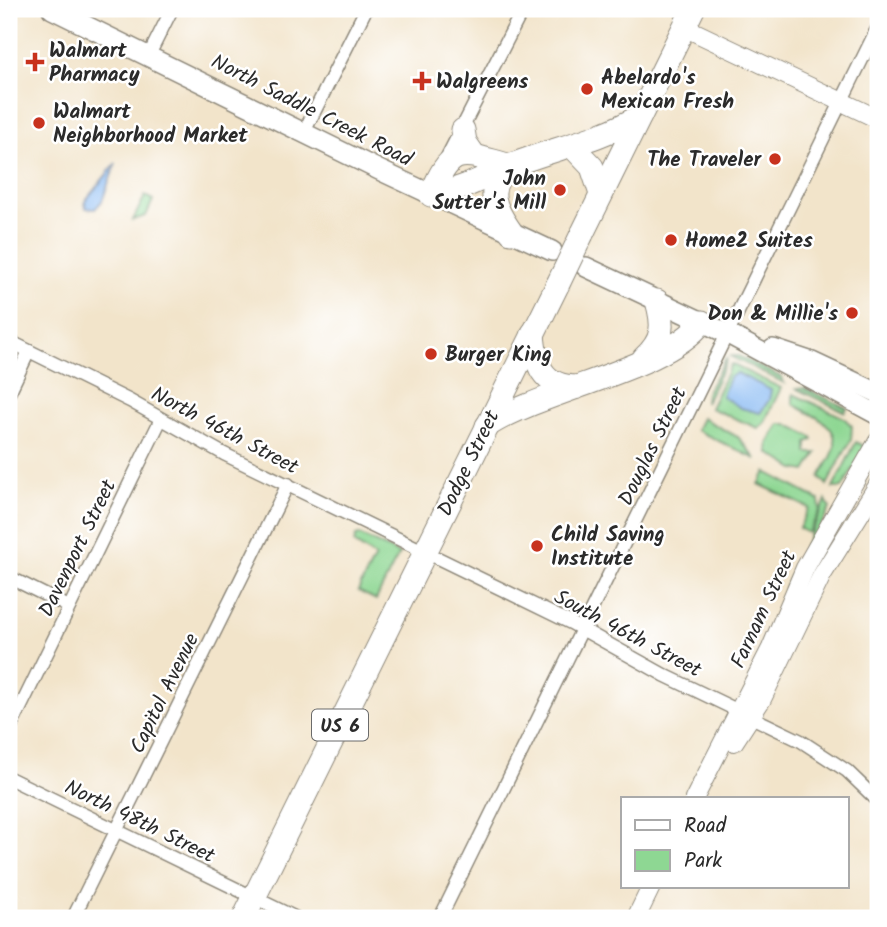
<svg xmlns="http://www.w3.org/2000/svg" width="887" height="927" viewBox="0 0 887 927" font-family="Kalam,sans-serif">
<style>
.green{fill:#8ed793;stroke:#5c815f;stroke-width:2}
.water{fill:#85b8f3;stroke:#58728f;stroke-width:2}
.lines{fill:none;stroke-linecap:round;stroke-linejoin:round}
.street-casing{stroke:#8e887a;stroke-width:15}
.secondary-casing{stroke:#8e887a;stroke-width:20}
.primary-casing{stroke:#8e887a;stroke-width:22}
.highway-casing{stroke:#8e887a;stroke-width:25}
.street{stroke:#fff;stroke-width:12}
.secondary{stroke:#fff;stroke-width:18}
.primary{stroke:#fff;stroke-width:19}
.highway{stroke:#fff;stroke-width:23}
.highway-bridge-casing{stroke:#8e887a;stroke-width:25;stroke-linecap:butt}
.highway-bridge{stroke:#fff;stroke-width:23}
.poi-dot{fill:#c8321e;stroke:#fff;stroke-width:2.5}
.labels{text-anchor:middle;stroke-width:5;stroke-linejoin:round;paint-order:stroke}
.shield{fill:#fff;stroke:#6b6b6b;stroke-width:2}
.shield-label{font-size:19px;font-weight:bold;fill:#2b2b2b}
.poi-label{font-size:21px;font-weight:bold;fill:#2b2b2b;stroke:#fff;text-anchor:start}
.street-label{font-size:21px;fill:#2b2b2b;stroke:#fff}
</style>
<rect width="100%" height="100%" fill="#fff"/>
<filter id="ink" filterUnits="userSpaceOnUse"><feTurbulence type="fractalNoise" baseFrequency=".0143" numOctaves="2"/><feDisplacementMap in="SourceGraphic" scale="14" xChannelSelector="R" yChannelSelector="G"/><feConvolveMatrix kernelMatrix="1 2 1 2 8 2 1 2 1" color-interpolation-filters="sRGB"/></filter>
<filter id="wash" filterUnits="userSpaceOnUse"><feTurbulence type="fractalNoise" baseFrequency=".00686" numOctaves="4" result="noise"/><feDisplacementMap in="SourceGraphic" scale="28" xChannelSelector="R" yChannelSelector="G"/><feGaussianBlur stdDeviation="1.57" result="paint"/><feColorMatrix in="noise" values="0 0 0 0 0 0 0 0 0 0 0 0 0 0 0 0 0 1.4 0 .05"/><feComposite in="paint" operator="in"/></filter>
<g filter="url(#wash)">
<rect width="100%" height="100%" fill="#f2e4ca"/>
<g class="green">
<path d="M 145,196 L 153,200 L 146,216 L 133,220 Z"/>
<path d="M 730,356 L 738,356 L 781,377 L 784,383 Z"/>
<path d="M 726,358 L 727,360 L 705,403 L 706,393 Z"/>
<path d="M 731,364 L 781,388 L 764,423 L 758,428 L 710,408 Z"/>
<path d="M 804,388 L 847,408 L 845,412 L 797,389 Z"/>
<path d="M 793,394 L 843,417 L 852,426 L 851,440 L 827,485 L 820,477 C 824,468 834,456 835,446 C 838,422 808,414 793,404 Z"/>
<path d="M 702,418 L 738,437 L 756,459 L 696,430 Z"/>
<path d="M 779,424 L 787,424 L 812,437 L 813,440 L 807,442 L 807,453 L 817,453 L 806,471 L 795,469 L 769,453 L 768,444 Z"/>
<path d="M 856,442 L 866,447 L 842,488 L 833,488 Z"/>
<path d="M 766,472 L 819,500 L 820,510 L 808,533 L 799,528 L 809,508 L 759,484 Z"/>
<path d="M 826,500 L 830,508 L 788,589 L 785,588 Z"/>
<path d="M 359,535 L 399,554 L 376,600 L 358,591 L 375,557 L 354,543 L 356,536 Z"/>
</g>
<g class="water">
<path d="M 116,163 L 102,201 L 95,209 L 86,208 L 85,201 Z"/>
<path d="M 737,373 L 771,390 L 769,400 L 760,413 L 741,408 L 722,396 L 729,378 Z"/>
</g>
</g>
<g filter="url(#ink)">
<g class="lines">
<defs>
<g id="street">
<path d="M 149,55 L 172,9"/>
<path d="M 304,132 L 366,9"/>
<path d="M 445,161 L 523,9"/>
<path d="M 9,341 L 130,401 L 224,454 L 571,623 L 664,675 L 801,741 L 847,771 L 878,801"/>
<path d="M 9,393 L 29,351"/>
<path d="M 9,577 L 69,607"/>
<path d="M 9,731 L 161,419"/>
<path d="M 9,778 L 296,918"/>
<path d="M 73,918 L 288,484"/>
<path d="M 440,918 L 878,27"/>
</g>
<g id="secondary">
<path d="M 684,27 L 878,119"/>
<path d="M 734,742 L 762,699 L 822,575 L 878,485"/>
<path d="M 694,799 L 771,648 L 805,568 L 878,441"/>
<path d="M 636,918 L 651,887"/>
</g>
<g id="primary">
<path d="M 52,9 L 379,170 L 552,251"/>
<path d="M 586,267 L 728,334 L 878,415"/>
<path d="M 773,349 L 812,362 L 878,393"/>
</g>
<g id="highway">
<path d="M 463,130 L 465,142 L 474,155"/>
<path d="M 572,146 L 592,167 L 601,194"/>
<path d="M 512,166 C 463,154 453,141 431,195 C 461,191 485,177 512,165 C 555,148 600,140 640,116"/>
<path d="M 509,168 C 483,187 495,209 511,232"/>
<path d="M 582,234 L 693,9"/>
<path d="M 533,333 C 535,363 541,387 577,387"/>
<path d="M 644,358 C 664,340 664,325 657,301"/>
<path d="M 487,426 C 541,390 667,369 702,322"/>
<path d="M 244,918 L 558,284"/>
</g>
</defs>
<use href="#street" class="street-casing"/>
<use href="#secondary" class="secondary-casing"/>
<use href="#primary" class="primary-casing"/>
<use href="#highway" class="highway-casing"/>
<use href="#street" class="street"/>
<use href="#secondary" class="secondary"/>
<use href="#primary" class="primary"/>
<use href="#highway" class="highway"/>
<defs>
<path id="highway-bridge" d="M 558,284 L 582,234"/>
</defs>
<use href="#highway-bridge" class="highway-bridge-casing"/>
<use href="#highway-bridge" class="highway-bridge"/>
</g>
</g>
<g class="poi-dot">
<path d="M31.5 51.5h7v7h7v7h-7v7h-7v-7h-7v-7h7z"/>
<path d="M418.5 70.5h7v7h7v7h-7v7h-7v-7h-7v-7h7z"/>
<circle cx="587" cy="89" r="7"/>
<circle cx="39" cy="123" r="7"/>
<circle cx="775" cy="159" r="7"/>
<circle cx="560" cy="190" r="7"/>
<circle cx="671" cy="240" r="7"/>
<circle cx="852" cy="313" r="7"/>
<circle cx="431" cy="354" r="7"/>
<circle cx="537" cy="546" r="7"/>
</g>
<g class="labels">
<rect class="shield" x="312" y="709.5" width="56" height="31" rx="5"/>
<g class="shield-label">
<text x="340" y="732">US 6</text>
</g>
<g class="poi-label">
<text x="49" y="57">Walmart<tspan x="49" dy="24">Pharmacy</tspan></text>
<text x="601" y="84">Abelardo's<tspan x="601" dy="24">Mexican Fresh</tspan></text>
<text x="436" y="88">Walgreens</text>
<text x="53" y="118">Walmart<tspan x="53" dy="24">Neighborhood Market</tspan></text>
<text x="761" y="166" text-anchor="end">The Traveler</text>
<text x="546" y="185" text-anchor="end">John<tspan x="546" dy="24">Sutter's Mill</tspan></text>
<text x="685" y="247">Home2 Suites</text>
<text x="838" y="320" text-anchor="end">Don &amp; Millie's</text>
<text x="445" y="361">Burger King</text>
<text x="551" y="541">Child Saving<tspan x="551" dy="24">Institute</tspan></text>
</g>
<g class="street-label">
<text transform="translate(312 110) rotate(27)" y="7">North Saddle Creek Road</text>
<text transform="translate(225 430) rotate(28)" y="7">North 46th Street</text>
<text transform="translate(652 446) rotate(-64)" y="7">Douglas Street</text>
<text transform="translate(468 463) rotate(-64)" y="7">Dodge Street</text>
<text transform="translate(77 548) rotate(-64)" y="7">Davenport Street</text>
<text transform="translate(763 609) rotate(-65)" y="7">Farnam Street</text>
<text transform="translate(628 633) rotate(28)" y="7">South 46th Street</text>
<text transform="translate(164 693) rotate(-64)" y="7">Capitol Avenue</text>
<text transform="translate(140 821) rotate(26)" y="7">North 48th Street</text>
</g>
</g>
<rect width="887" height="927" fill="none" stroke="#fff" stroke-width="35"/>
<rect x="621" y="797" width="228" height="91" fill="#ffffff" stroke="#aaaaaa" stroke-width="2"/>
<rect x="635" y="820" width="35" height="10" fill="#ffffff" stroke="#aaaaaa" stroke-width="2"/>
<text x="684" y="832" font-size="21" fill="#2b2b2b">Road</text>
<rect x="635" y="850" width="35" height="21" fill="#8ed793" stroke="#aaaaaa" stroke-width="2"/>
<text x="684" y="867" font-size="21" fill="#2b2b2b">Park</text>
</svg>
